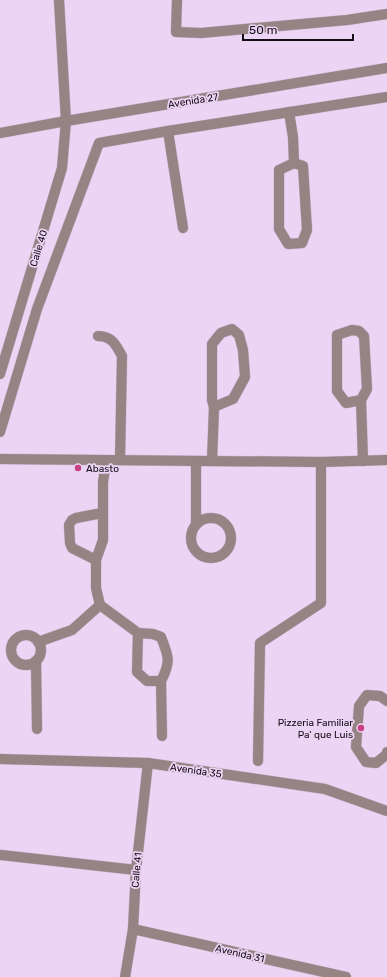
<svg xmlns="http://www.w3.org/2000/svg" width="387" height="977" viewBox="0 0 387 977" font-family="Rubik,sans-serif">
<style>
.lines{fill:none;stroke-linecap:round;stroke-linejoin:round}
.minor-casing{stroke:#c9b5d0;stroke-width:11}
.minor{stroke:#968384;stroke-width:10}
.poi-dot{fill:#c84282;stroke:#ecd5f4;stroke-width:1.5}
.labels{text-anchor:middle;stroke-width:3.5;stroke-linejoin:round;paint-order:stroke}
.street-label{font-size:10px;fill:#140c16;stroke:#ecd5f4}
.poi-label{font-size:10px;fill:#140c16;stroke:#ecd5f4;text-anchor:start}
</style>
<rect width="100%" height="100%" fill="#ecd5f4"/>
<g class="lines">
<defs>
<g id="minor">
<path d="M 177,0 L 176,32 L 201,33 L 347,20 L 387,14"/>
<path d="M 289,112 L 293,137 L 294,163"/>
<path d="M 168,131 L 183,228"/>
<path d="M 0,133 L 66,121 L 387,68"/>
<path d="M 294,163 L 303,166 L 307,230 L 302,243 L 288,244 L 279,229 L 279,170 Z"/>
<path d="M 232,329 L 239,335 L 243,350 L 245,377 L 233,399 L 214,407 L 212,400 L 212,344 L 221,333 Z"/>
<path d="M 352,330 L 359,331 L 364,336 L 367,389 L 361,400 L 346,403 L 337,391 L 337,335 Z"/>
<path d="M 98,336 C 112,336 116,345 122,356 L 120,460"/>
<path d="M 0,374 L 62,168 L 66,121 L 59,0"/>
<path d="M 361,400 L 363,461"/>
<path d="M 0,432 L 37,309 L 99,143 L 168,131 L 387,97"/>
<path d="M 0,459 L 321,462 L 387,460"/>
<path d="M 196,461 L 196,524"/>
<path d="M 212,461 L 214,407"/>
<circle cx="211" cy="538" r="20"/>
<path d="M 96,560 L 72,548 L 70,543 L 69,525 L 72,520 L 76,518 L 102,513"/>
<path d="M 100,605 L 138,633 L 153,634 L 161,637 C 169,657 171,662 161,681 L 147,681 L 137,672 L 138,633"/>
<circle cx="26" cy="650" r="15"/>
<path d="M 38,642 L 72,630 L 100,605 L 96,588 L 96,560 L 103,540 L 103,482 L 106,461"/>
<path d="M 36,661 L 37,729"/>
<path d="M 161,681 L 162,736"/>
<path d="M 387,701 L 380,696 L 367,695 L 359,706 L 356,747 L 366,762 L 376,763 L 386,755 L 387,752"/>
<path d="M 0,759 L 148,763 L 325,789 L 387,811"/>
<path d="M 258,761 L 260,643 L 321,603 L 321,462"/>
<path d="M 1,855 L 136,870"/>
<path d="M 133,929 L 346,977"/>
<path d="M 125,977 L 133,929 L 136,870 L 148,763"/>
</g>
</defs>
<use href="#minor" class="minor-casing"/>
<use href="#minor" class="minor"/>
</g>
<g class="poi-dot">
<circle cx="78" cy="468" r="4"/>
<circle cx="361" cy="728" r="4"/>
</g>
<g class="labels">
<g class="street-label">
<text transform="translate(193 100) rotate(-9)" y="4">Avenida 27</text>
<text transform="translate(38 248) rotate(-73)" y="4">Calle 40</text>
<text transform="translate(196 770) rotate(8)" y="4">Avenida 35</text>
<text transform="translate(136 870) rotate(-85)" y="4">Calle 41</text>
<text transform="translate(240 953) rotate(13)" y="4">Avenida 31</text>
</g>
<g class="poi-label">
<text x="86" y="472">Abasto</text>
<text x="353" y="726" text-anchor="end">Pizzeria Familiar<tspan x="353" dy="12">Pa' que Luis</tspan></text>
</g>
</g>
<path d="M243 34v6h110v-6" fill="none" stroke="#140c16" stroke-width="2"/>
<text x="249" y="34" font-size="12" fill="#140c16" stroke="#ecd5f4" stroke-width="3" paint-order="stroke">50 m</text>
</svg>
